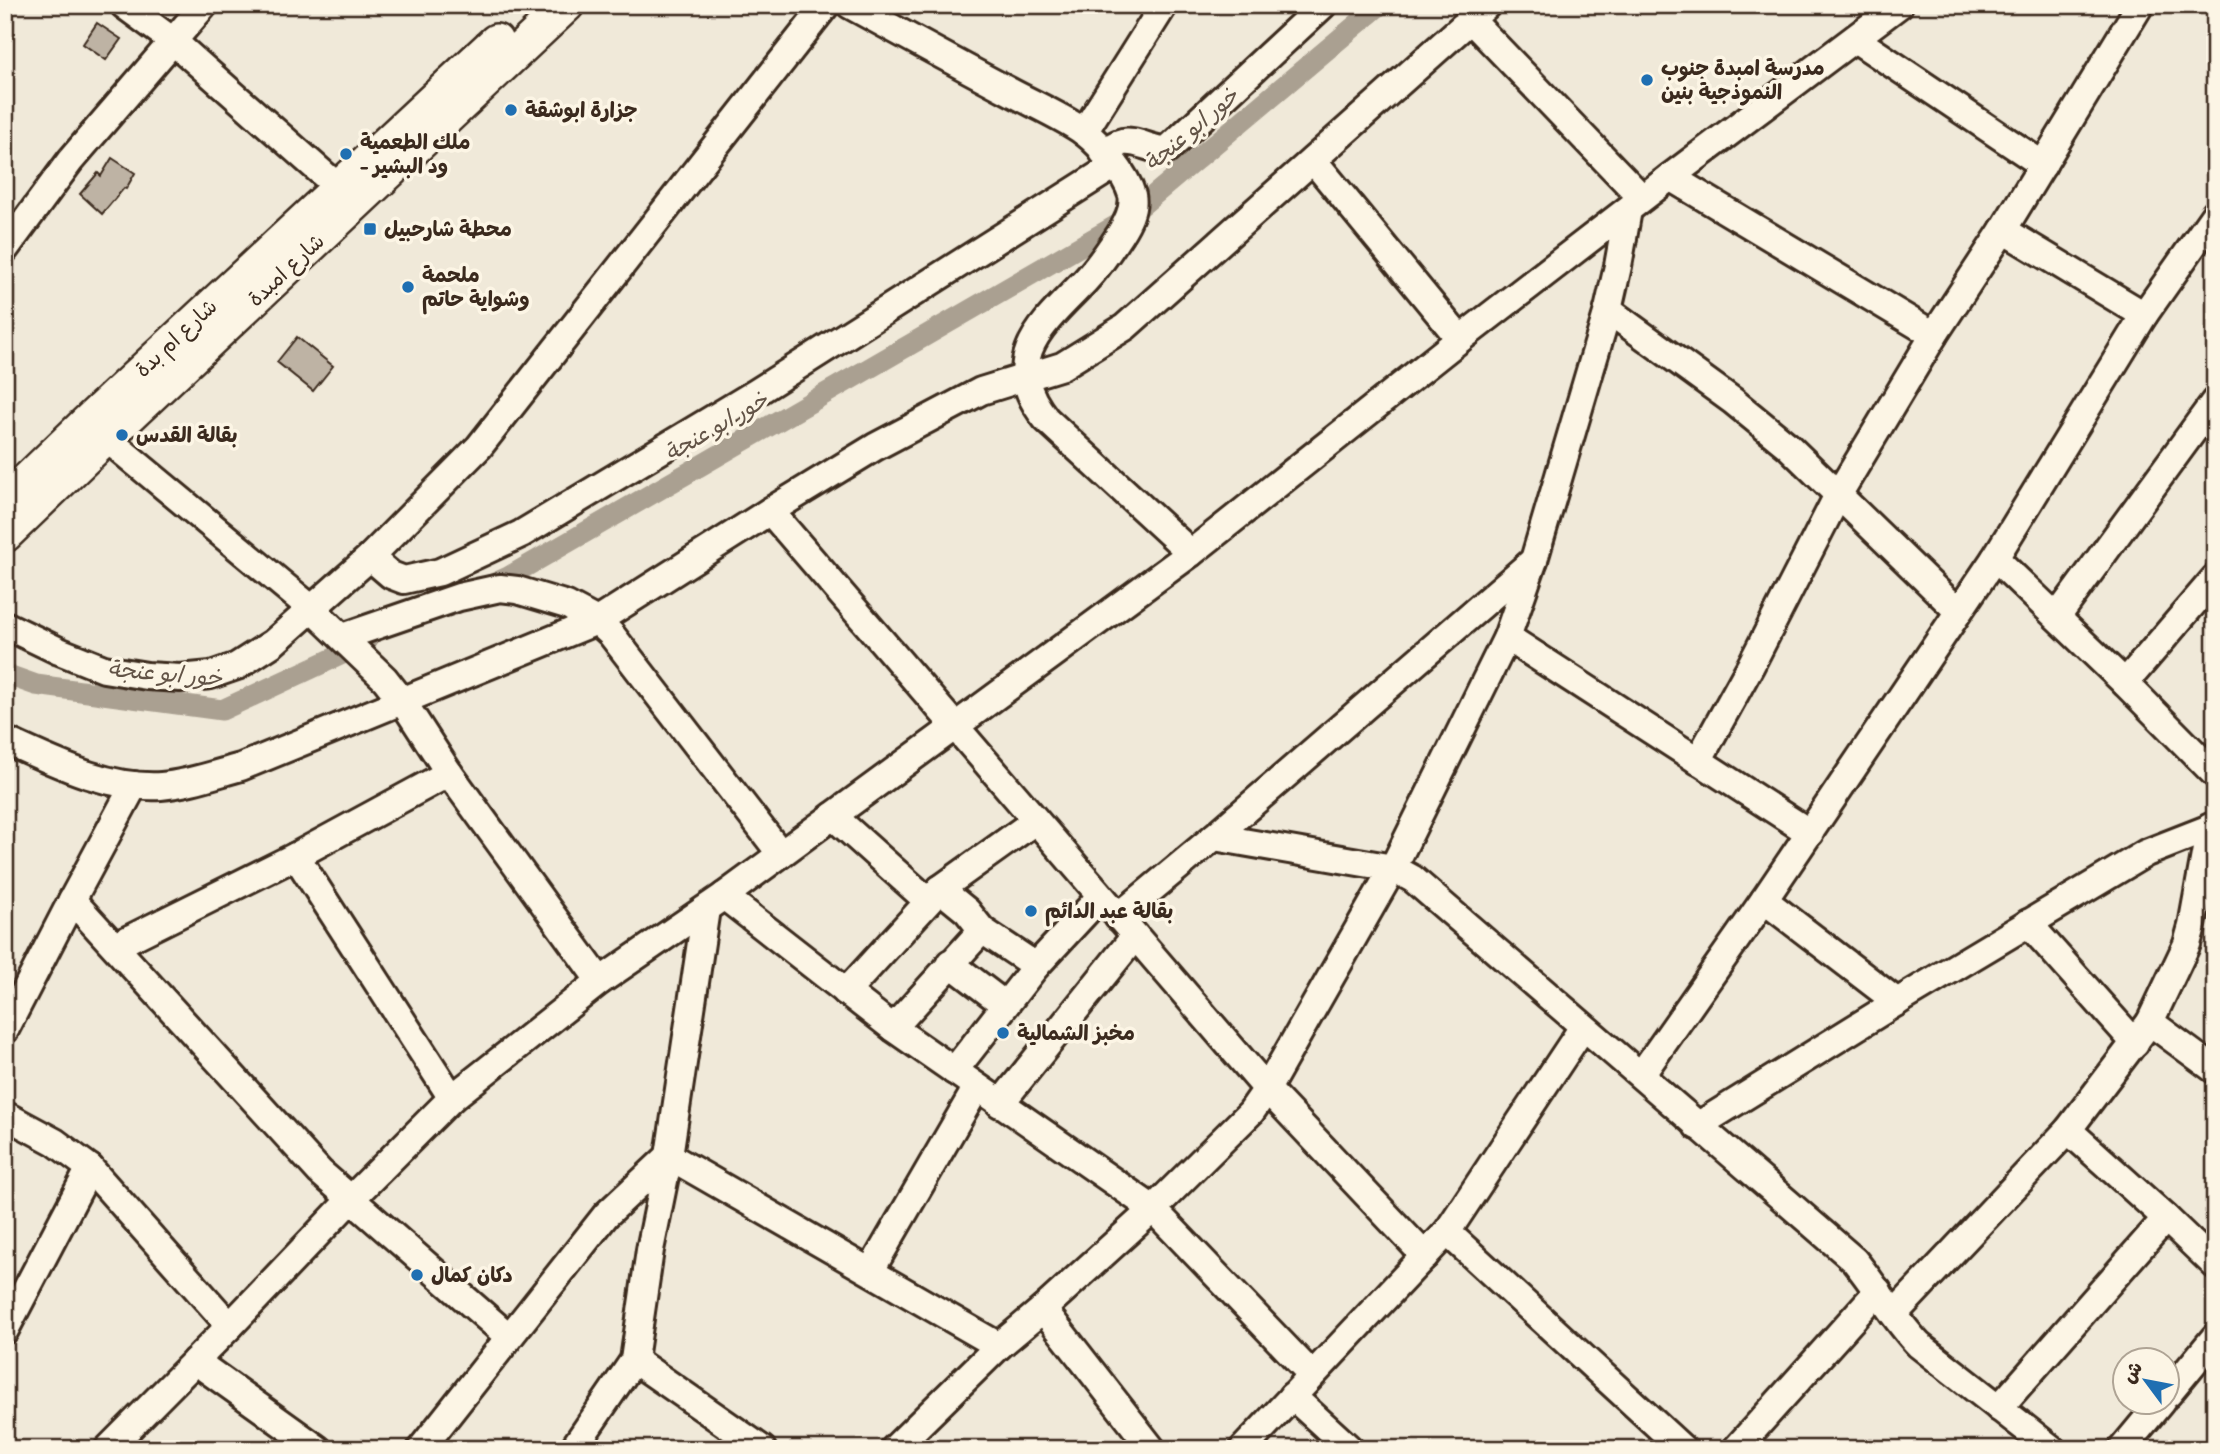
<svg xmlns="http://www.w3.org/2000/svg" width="2220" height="1454" viewBox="0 0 2220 1454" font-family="'Patrick Hand','Playpen Sans Arabic',sans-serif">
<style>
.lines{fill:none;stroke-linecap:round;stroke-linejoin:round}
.canal{stroke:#aaa091;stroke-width:21}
.building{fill:#beb3a4;stroke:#3b2a1e;stroke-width:2}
.minor-casing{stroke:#3b2a1e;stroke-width:32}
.major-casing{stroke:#3b2a1e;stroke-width:38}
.minor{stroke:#fcf5e5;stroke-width:26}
.major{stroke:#fcf5e5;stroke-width:33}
.poi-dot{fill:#1f6fb2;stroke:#fcf5e5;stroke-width:2.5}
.labels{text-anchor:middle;stroke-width:7;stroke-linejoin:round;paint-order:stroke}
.poi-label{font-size:21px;font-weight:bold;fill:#3b2a1e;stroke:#fcf5e5;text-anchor:start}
.street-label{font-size:21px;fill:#3b2a1e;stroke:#fcf5e5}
.water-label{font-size:23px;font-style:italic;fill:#625346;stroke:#fcf5e5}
</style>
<rect width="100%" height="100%" fill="#f0e9d9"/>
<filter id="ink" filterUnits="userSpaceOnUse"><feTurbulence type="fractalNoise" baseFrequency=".0143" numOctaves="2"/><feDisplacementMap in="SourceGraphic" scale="14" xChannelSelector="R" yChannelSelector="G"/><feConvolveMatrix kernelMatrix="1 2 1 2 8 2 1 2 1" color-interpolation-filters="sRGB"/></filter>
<g filter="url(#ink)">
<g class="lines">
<g class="canal">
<path d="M 484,588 L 508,577 L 1122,222 L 1380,5"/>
<path d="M 5,674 L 36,685 L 222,710 L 366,643"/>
</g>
</g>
<g class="building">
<path d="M 97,23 L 121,39 L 106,60 L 83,44 Z"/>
<path d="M 112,158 L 135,173 L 126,189 L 124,188 L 102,214 L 80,194 L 98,173 L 101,176 Z"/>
<path d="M 297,337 L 333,366 L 313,391 L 277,362 Z"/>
</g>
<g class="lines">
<defs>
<g id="minor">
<path d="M 124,5 L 173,41 L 338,187"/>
<path d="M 850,5 C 903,34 956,63 1009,91 C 1031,103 1065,118 1084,132 C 1101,145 1126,174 1132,195 C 1135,209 1127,223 1120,234 C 1109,251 1099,266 1085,281 C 1043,324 998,359 1046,419 L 1191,553"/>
<path d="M 1470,19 L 1642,198"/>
<path d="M 1855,39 L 2043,165"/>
<path d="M 1084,132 L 1164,5"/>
<path d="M 1103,152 C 1108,149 1114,145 1119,143 C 1134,137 1151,151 1167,150 L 1323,5"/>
<path d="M 1313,160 L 1460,339"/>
<path d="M 1670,177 L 1934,335"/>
<path d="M 2003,230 L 2144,315"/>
<path d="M 5,249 L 70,161 L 204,5"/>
<path d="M 1608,310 L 1733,401 L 1788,446 L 1958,611"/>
<path d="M 106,438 L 312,609 L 385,679 L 403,702 L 449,773 L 600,981"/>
<path d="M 770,511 L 1267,1089 L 1425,1256"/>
<path d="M 370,557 L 391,575 L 404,580 L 440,572 L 521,534 L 754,394 L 1115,165"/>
<path d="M 1995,558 L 2125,683 L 2215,774"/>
<path d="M 2057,617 L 2215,401"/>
<path d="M 5,625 L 59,651 L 104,669 L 147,676 L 180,678 L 211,675 L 237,666 L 273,643 L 370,557 L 479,447 L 826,5"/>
<path d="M 343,637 L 459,597 L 500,588 L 517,590 L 567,605 L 597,621 L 611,634 L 781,854"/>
<path d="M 1507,637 L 1810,833"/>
<path d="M 2125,683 L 2215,578"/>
<path d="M 5,740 C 54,762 106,789 161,786 C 188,784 215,774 241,767 L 597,621 L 770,511 L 875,447 L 981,391 L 1062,366 L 1125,327 L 1487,5"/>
<path d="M 1698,761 L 1751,665 L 1838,495 L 1934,335 L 2003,230 L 2140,5"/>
<path d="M 833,816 L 928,901"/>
<path d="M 2210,827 L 2192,926 L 2187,944 L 2150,1022 L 2215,1070"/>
<path d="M 1214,837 L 1393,868 L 1413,879 L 1854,1260 C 1877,1288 1894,1319 1919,1345 L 2052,1449"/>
<path d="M 296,856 L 452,1098"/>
<path d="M 940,889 L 967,911 L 982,930 L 1036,966"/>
<path d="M 724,896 L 893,1028 L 1153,1209 L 1312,1375"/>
<path d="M 72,900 L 134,785"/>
<path d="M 1764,900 L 1897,1002"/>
<path d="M 1118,917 L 1214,837 L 1534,560"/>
<path d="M 2028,923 L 2135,1043"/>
<path d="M 115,946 L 296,856 L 449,773"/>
<path d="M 950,963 L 1005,1005"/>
<path d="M 846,992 L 940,889 L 1035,821"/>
<path d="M 893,1028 L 982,930"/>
<path d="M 5,1030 L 72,900 L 320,1172 L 509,1337"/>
<path d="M 954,1071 L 1036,966 L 1100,897"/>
<path d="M 1641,1075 L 1764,900 L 1995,558 L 2144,315 L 2215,214"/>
<path d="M 1000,1104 L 1135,936"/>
<path d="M 5,1115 L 55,1142 L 90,1168 L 230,1326"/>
<path d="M 1697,1126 L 1897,1002 L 2146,853 L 2215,826"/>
<path d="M 2068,1130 L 2166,1218 L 2215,1265"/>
<path d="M 1447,1232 L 1683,1449"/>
<path d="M 871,1270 L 977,1087"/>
<path d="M 1043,1309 L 1152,1449"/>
<path d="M 1894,1314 L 2068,1130 L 2150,1022"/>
<path d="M 5,1330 L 90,1168"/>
<path d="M 634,1360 L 762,1449"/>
<path d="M 195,1361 L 318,1449"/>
<path d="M 2168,1394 L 2215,1337"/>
<path d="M 1292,1396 L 1350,1449"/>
<path d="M 1999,1408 L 2166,1218"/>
<path d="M 108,1449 L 230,1326 L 350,1200 L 452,1098 L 600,981 L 724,896 L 1191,553 L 1460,339 L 1670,177 L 1899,5"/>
<path d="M 421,1449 L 606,1215 L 669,1156 L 999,1346"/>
<path d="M 573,1449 L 634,1360 L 650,1250 L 669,1156 L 706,909"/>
<path d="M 894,1449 L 999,1346 L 1043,1309 L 1153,1209 L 1251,1112 L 1267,1089 L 1393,868 L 1507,637 L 1534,560 L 1608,310 L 1618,266 L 1628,210"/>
<path d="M 1243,1449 L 1447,1232 L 1583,1027"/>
<path d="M 1736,1449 L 1878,1291"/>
<path d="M 2122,1449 L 2161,1402"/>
</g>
<g id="major">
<path d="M 5,501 L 86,423 L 496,41"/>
<path d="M 5,535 L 106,438 L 567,5"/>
</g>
</defs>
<use href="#minor" class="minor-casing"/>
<use href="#major" class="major-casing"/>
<use href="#minor" class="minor"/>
<use href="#major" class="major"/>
</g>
</g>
<g class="poi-dot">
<circle cx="1647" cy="80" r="7"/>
<circle cx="511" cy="110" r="7"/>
<circle cx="346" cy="154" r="7"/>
<rect x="363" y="222" width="14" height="14" rx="3.5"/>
<circle cx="408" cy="287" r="7"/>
<circle cx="122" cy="435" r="7"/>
<circle cx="1031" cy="911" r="7"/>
<circle cx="1003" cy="1033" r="7"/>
<circle cx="417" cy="1275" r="7"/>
</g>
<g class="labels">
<g class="poi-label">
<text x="1661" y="75">مدرسة امبدة جنوب<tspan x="1661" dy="24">النموذجية بنين</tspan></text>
<text x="525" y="117">جزارة ابوشقة</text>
<text x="360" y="149">ملك الطعمية<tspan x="360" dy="24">- ود البشير</tspan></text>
<text x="384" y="236">محطة شارحبيل</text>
<text x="422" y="282">ملحمة<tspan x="422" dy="24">وشواية حاتم</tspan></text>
<text x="136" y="442">بقالة القدس</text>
<text x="1045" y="918">بقالة عبد الدائم</text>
<text x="1017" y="1040">مخبز الشمالية</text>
<text x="431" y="1282">دكان كمال</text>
</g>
<g class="street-label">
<text transform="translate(286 270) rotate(-43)" y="7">شارع امبدة</text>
<text transform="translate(176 338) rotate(-43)" y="7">شارع ام بدة</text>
</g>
<g class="water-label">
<text transform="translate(1191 129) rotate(-40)" y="8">خور ابو عنجة</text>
<text transform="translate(716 426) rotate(-30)" y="8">خور ابو عنجة</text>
<text transform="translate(165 673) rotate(5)" y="8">خور ابو عنجة</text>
</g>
</g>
<rect width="2220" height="1454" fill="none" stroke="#fcf5e5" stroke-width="28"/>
<rect x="14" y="14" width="2192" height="1426" fill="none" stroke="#3b2a1e" stroke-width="2.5" filter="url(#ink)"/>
<g transform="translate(2146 1381) rotate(302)"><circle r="33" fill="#fcf5e5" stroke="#afa495" stroke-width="2"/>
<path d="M0-5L12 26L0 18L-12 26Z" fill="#1f6fb2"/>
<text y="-10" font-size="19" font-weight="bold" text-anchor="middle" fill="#3b2a1e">ش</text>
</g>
</svg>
